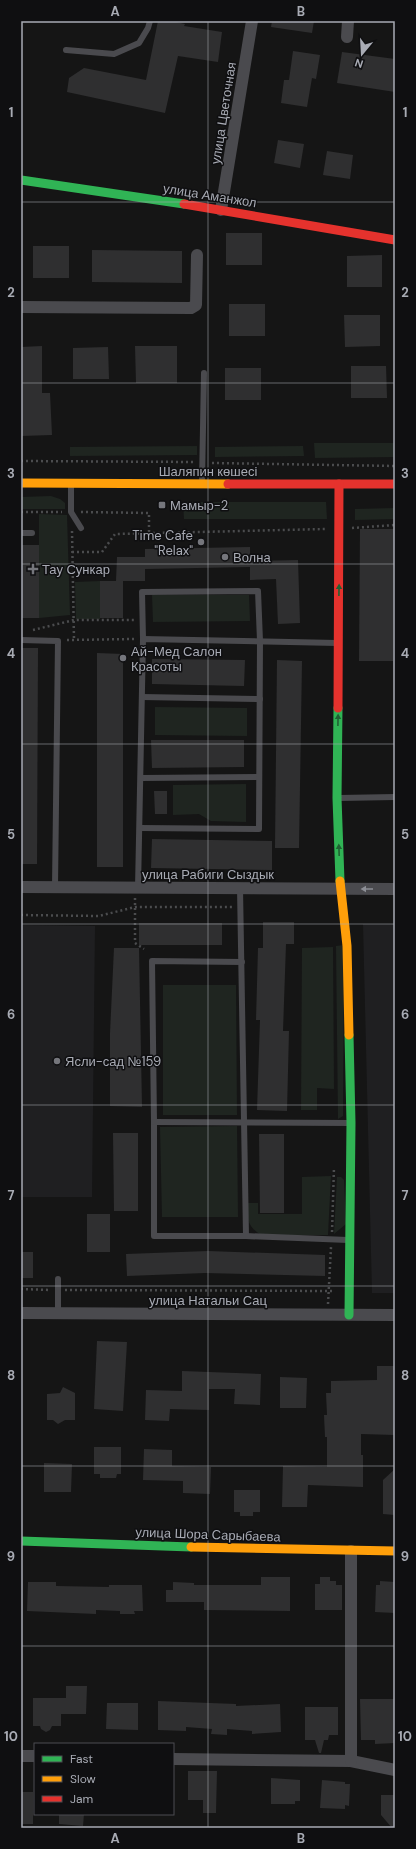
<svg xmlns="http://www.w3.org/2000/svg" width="416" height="1849" viewBox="0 0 416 1849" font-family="'DM Sans',sans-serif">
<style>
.built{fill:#1f1f21}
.green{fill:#1f2520}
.building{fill:#2f2f30}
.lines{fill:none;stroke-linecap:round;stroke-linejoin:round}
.path{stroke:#4b4c4e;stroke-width:2.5;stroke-dasharray:2 3;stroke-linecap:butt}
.lane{stroke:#4a4a4e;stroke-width:6}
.street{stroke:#4a4a4e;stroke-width:12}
.fast{stroke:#30b455;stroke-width:9}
.slow{stroke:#ff9f0a;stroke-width:9}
.jam{stroke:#e5322d;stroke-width:9}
.oneway{fill:#206233}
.oneway2{fill:#8c8e95}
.grid{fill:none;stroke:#a8abb4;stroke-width:1;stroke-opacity:0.55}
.poi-dot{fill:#75767c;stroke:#0f0f11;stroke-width:1.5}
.labels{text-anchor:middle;stroke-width:3;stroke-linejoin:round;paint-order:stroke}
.street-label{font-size:13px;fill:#a8abb4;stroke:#0f0f11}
.poi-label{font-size:13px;fill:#a8abb4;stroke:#0f0f11;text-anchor:start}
.neatline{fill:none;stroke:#a8abb4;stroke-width:1.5}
.grid-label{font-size:13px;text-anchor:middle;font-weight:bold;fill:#a8abb4}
</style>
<rect width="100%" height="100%" fill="#151515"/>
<g class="built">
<path d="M 363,924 L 395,924 L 395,1293 L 372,1293 Z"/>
<path d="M 21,925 L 95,926 L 92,1197 L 21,1197 Z"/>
</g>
<g class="green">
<path d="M 314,443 L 395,443 L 395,457 L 315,458 Z"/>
<path d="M 197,446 L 197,455 L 70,456 L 70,447 Z"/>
<path d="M 303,446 L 304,456 L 215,457 L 215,447 Z"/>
<path d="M 51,496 L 60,499 L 65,503 L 65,509 L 21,509 L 21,497 Z"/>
<path d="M 183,502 L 326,502 L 327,519 L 184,519 Z"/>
<path d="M 395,508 L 395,519 L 355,520 L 355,509 Z"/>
<path d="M 39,514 L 67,515 L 70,615 L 39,618 Z"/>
<path d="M 100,581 L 100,619 L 76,619 L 75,582 Z"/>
<path d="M 152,595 L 249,595 L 250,621 L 153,622 Z"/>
<path d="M 155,707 L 247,708 L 247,736 L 155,735 Z"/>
<path d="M 246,784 L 246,822 L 211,821 L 199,814 L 173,815 L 173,785 Z"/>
<path d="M 344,945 L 343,1116 L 338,1119 L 336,946 Z"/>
<path d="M 333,947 L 334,1089 L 317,1088 L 317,1110 L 301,1110 L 302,948 Z"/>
<path d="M 163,985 L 236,985 L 237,1115 L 163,1115 Z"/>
<path d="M 237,1126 L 238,1217 L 162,1217 L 160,1127 Z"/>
<path d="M 331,1176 L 328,1235 L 261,1235 C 246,1225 248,1219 248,1203 L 258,1203 L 258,1214 L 302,1214 L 302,1177 Z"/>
<path d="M 337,1177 L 341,1177 L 344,1180 L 346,1224 L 334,1234 Z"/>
</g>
<g class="building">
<path d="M 158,21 L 171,21 L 185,24 L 184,26 L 222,32 L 218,62 L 178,56 L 165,113 L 67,92 L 69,78 L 84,68 L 146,80 Z"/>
<path d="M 272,21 L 314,21 L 312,33 L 271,27 Z"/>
<path d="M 293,51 L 320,55 L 316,79 L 312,78 L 307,107 L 281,103 L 284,80 L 289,80 Z"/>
<path d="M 342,52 L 395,59 L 395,92 L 337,83 Z"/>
<path d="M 278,140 L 304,144 L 300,168 L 274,163 Z"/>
<path d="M 327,151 L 353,155 L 350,179 L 323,175 Z"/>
<rect x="226" y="233" width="36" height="32"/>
<rect x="33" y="246" width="36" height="32"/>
<path d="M 92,250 L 182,251 L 182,283 L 92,282 Z"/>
<path d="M 382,255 L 382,287 L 347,287 L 347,256 Z"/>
<rect x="229" y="304" width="36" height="32"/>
<path d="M 344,315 L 380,315 L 380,346 L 345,347 Z"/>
<path d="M 42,346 L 42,393 L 50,393 L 52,435 L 21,436 L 21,347 Z"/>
<path d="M 135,346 L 177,346 L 177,383 L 136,383 Z"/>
<path d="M 108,347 L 109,379 L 73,379 L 73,348 Z"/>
<path d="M 351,366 L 386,366 L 387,398 L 351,398 Z"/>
<rect x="225" y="368" width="36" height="32"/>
<path d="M 360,529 L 394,529 L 393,661 L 359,661 Z"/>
<rect x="21" y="545" width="18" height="73"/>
<path d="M 250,547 L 250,561 L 298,560 L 300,623 L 278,624 L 276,579 L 250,580 L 250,567 L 145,569 L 145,581 L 116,581 L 117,557 L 145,557 L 145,549 Z"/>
<rect x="100" y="581" width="23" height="37"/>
<path d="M 21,648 L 38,648 L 37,864 L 21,864 Z"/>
<path d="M 97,653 L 123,654 L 123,867 L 97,867 Z"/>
<path d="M 152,659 L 245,660 L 244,686 L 152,684 Z"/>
<path d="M 277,660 L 302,661 L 299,848 L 275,848 Z"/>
<path d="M 151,740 L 244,740 L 244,767 L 152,768 Z"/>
<path d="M 154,791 L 167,791 L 167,814 L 155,814 Z"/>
<path d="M 152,839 L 272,841 L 272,870 L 151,868 Z"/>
<path d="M 263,922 L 294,922 L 294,944 L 286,944 L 283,1031 L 289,1031 L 287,1111 L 257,1110 L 260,1020 L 256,1020 L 258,948 L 263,948 Z"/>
<rect x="139" y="923" width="83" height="22"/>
<path d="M 114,948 L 139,948 L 142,1107 L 110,1106 L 110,1033 Z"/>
<path d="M 113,1133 L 138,1133 L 138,1211 L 114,1211 Z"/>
<path d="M 259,1134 L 284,1134 L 284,1213 L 260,1213 Z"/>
<rect x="87" y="1214" width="23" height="38"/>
<path d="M 208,1251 L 325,1255 L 325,1276 L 205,1273 L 127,1276 L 126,1254 Z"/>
<rect x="21" y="1252" width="12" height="26"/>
<path d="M 97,1341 L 127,1342 L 123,1411 L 94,1409 Z"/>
<path d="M 377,1366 L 395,1366 L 395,1435 L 361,1434 L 361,1455 L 363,1455 L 363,1487 L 308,1485 L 307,1507 L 282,1507 L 283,1466 L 327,1467 L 327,1437 L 325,1437 L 324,1415 L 327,1415 L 326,1393 L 331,1393 L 331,1381 L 377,1380 Z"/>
<path d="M 182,1371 L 261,1374 L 260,1405 L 234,1404 L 235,1389 L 209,1389 L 209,1410 L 170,1409 L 169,1421 L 145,1420 L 146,1390 L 182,1391 Z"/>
<path d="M 280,1377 L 307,1378 L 306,1408 L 280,1408 Z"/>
<path d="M 63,1387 L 75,1393 L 75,1420 L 65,1420 L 58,1424 L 53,1420 L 47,1420 L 47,1394 L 60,1393 Z"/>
<path d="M 94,1447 L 121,1447 L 121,1474 L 117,1474 L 116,1478 L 100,1478 L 100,1474 L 94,1474 Z"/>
<path d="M 144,1449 L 172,1450 L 172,1466 L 211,1467 L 210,1494 L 183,1493 L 183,1481 L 143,1480 Z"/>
<path d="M 44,1463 L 72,1464 L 71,1492 L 44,1492 Z"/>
<path d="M 395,1469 L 395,1515 L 383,1514 L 383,1480 Z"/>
<path d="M 234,1490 L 260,1490 L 260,1512 L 253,1512 L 253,1516 L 240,1516 L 240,1512 L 234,1512 Z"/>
<path d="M 261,1577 L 290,1577 L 290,1611 L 204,1610 L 204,1602 L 166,1602 L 166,1590 L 173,1590 L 173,1582 L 194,1583 L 194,1585 L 261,1585 Z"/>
<path d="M 320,1577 L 330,1577 L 330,1581 L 336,1581 L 336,1585 L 342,1585 L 342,1610 L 315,1610 L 315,1584 L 320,1584 Z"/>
<path d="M 380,1581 L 395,1582 L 395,1613 L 375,1612 L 376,1585 L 380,1585 Z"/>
<path d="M 28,1582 L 56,1582 L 56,1586 L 109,1587 L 109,1585 L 142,1585 L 143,1611 L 134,1611 L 135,1614 L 120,1614 L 120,1611 L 96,1610 L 96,1614 L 27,1611 Z"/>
<path d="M 66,1686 L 87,1686 L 86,1714 L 61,1714 L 61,1726 L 52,1726 L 50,1730 L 46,1732 L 41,1729 L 40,1726 L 33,1726 L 33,1698 L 66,1698 Z"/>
<path d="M 360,1699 L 395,1699 L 395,1743 L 375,1744 L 375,1740 L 361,1740 Z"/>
<path d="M 158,1701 L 236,1704 L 236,1706 L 280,1704 L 281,1732 L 252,1734 L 252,1731 L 227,1729 L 227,1735 L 211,1734 L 212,1729 L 186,1727 L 186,1731 L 158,1730 Z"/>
<path d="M 107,1703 L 138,1703 L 138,1730 L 106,1729 Z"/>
<path d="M 305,1707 L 338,1707 L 338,1735 L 329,1735 L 328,1740 L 324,1740 L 321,1753 L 319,1753 L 315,1740 L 305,1740 Z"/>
<path d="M 188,1771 L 217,1771 L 216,1813 L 203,1813 L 203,1800 L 188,1800 Z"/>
<path d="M 271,1778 L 300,1780 L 300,1801 L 295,1801 L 295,1804 L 271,1804 Z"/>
<path d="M 322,1780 L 345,1782 L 345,1784 L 350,1784 L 349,1806 L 345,1805 L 345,1809 L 320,1808 Z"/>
<rect x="21" y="1792" width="12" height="32"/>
<path d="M 381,1795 L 395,1795 L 395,1828 L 392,1828 L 381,1815 Z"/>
<path d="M 59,1814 L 84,1814 L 83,1826 L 59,1824 Z"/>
</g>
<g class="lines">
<g class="path">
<path d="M 21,461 L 195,462"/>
<path d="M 212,463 L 395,466"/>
<path d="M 21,512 L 62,512"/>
<path d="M 81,512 L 149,513 L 149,533"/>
<path d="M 352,528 L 395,525"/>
<path d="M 72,531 L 74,640"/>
<path d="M 72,552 L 102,552 L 115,534 L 325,529"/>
<path d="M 33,630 L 74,620 L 134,620"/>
<path d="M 67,640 L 134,639"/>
<path d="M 135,898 L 135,943 L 144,949"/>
<path d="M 21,915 L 99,916 L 135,907 L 232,907"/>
<path d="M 332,1232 L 334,1167"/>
<path d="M 21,1289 L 50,1290"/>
<path d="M 65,1290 L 334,1291"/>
<path d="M 328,1304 L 331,1247"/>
</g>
<g class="lane">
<path d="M 66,50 L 114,54 L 139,43 L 148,28 L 150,21"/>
<path d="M 202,482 L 204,373"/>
<path d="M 71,485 L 71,512 L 81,528"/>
<path d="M 21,533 L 32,533"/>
<path d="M 21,640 L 58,641 L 55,887"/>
<path d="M 142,697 L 260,699"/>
<path d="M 141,778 L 259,777"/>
<path d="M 339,798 L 395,797"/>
<path d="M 140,828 L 259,829 L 260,641 L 258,591 L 142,592 L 143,639"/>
<path d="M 138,888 L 143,639 L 337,643"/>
<path d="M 240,888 L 246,1236"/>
<path d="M 242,962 L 152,961 L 154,1122 L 154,1236 L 246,1236 L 348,1240"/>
<path d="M 154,1122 L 351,1123"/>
<path d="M 58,1279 L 58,1313"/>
</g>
<g class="street">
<path d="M 347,37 L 348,21"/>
<path d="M 221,210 L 252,21"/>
<path d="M 21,307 L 191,308 L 196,305 L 197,255"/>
<path d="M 21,887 L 395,889"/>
<path d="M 21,1313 L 395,1315"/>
<path d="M 21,1756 L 35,1756"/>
<path d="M 173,1759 L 351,1761 L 395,1770"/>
<path d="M 351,1761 L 351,1551"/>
</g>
<g class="fast">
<path d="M 21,180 L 184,204"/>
<path d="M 338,708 L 337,798 L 340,881"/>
<path d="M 349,1315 L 351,1123 L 349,1035"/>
<path d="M 21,1541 L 191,1547"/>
</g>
<g class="slow">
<path d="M 21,483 L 228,484"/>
<path d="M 340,881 L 347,946 L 349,1035"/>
<path d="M 191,1547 L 395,1551"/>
</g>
<g class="jam">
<path d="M 184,204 L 395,240"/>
<path d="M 228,484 L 395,484"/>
<path d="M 338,708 L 339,484"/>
</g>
</g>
<defs><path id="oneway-solid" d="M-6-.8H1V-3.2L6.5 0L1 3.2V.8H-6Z"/></defs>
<g class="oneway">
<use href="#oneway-solid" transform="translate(339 590) rotate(-89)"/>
<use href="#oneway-solid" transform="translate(338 720) rotate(-89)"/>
<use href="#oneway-solid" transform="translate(339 850) rotate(-92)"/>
</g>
<use class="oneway2" href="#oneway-solid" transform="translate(367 889) rotate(-180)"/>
<path class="grid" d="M 208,21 L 208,1828M 21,202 L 395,202M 21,383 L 395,383M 21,564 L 395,564M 21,744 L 395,744M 21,924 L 395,924M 21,1105 L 395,1105M 21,1286 L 395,1286M 21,1466 L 395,1466M 21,1646 L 395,1646"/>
<g class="poi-dot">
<rect x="158" y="501" width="8" height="8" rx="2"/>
<circle cx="201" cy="542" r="4"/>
<circle cx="225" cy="557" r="4"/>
<path d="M31 563h4v4h4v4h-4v4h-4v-4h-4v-4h4z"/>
<circle cx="123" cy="658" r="4"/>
<circle cx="57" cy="1061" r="4"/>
</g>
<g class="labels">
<g class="street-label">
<text transform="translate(223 113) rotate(-81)" y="5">улица Цветочная</text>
<text transform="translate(210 195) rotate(9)" y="5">улица Аманжол</text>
<text x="208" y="476">Шаляпин көшесі</text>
<text x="208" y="879">улица Рабиги Сыздык</text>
<text x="208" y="1305">улица Натальи Сац</text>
<text transform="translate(208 1534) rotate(2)" y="5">улица Шора Сарыбаева</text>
</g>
<g class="poi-label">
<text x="170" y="510">Мамыр-2</text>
<text x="193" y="540" text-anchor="end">Time Cafe<tspan x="193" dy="15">"Relax"</tspan></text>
<text x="233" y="562">Волна</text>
<text x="42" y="574">Тау Сункар</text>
<text x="131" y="656">Ай-Мед Салон<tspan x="131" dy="15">Красоты</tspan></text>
<text x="65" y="1066">Ясли-сад №159</text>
</g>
</g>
<rect width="416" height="1849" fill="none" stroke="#0f0f11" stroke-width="44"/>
<rect x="34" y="1743" width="140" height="72" fill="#0f0f11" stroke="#4c4d52"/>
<rect x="42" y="1756" width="20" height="6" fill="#30b455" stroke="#4c4d52"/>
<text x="70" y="1763" font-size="12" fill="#a8abb4">Fast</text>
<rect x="42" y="1776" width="20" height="6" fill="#ff9f0a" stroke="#4c4d52"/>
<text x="70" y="1783" font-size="12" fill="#a8abb4">Slow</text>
<rect x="42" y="1796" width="20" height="6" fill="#e5322d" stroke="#4c4d52"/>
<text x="70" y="1803" font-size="12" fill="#a8abb4">Jam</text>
<g transform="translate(362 54) rotate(198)" stroke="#0f0f11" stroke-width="3" paint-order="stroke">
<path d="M0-3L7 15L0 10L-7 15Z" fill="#a8abb4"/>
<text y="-6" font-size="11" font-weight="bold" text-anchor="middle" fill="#a8abb4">N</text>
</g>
<rect x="22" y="22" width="372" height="1805" class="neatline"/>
<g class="grid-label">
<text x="115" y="16">A</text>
<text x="301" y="16">B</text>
<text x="11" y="117">1</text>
<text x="405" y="117">1</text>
<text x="11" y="297">2</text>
<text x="405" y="297">2</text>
<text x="11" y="478">3</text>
<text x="405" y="478">3</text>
<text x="11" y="658">4</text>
<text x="405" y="658">4</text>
<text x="11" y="839">5</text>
<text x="405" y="839">5</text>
<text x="11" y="1019">6</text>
<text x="405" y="1019">6</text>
<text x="11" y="1200">7</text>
<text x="405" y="1200">7</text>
<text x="11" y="1380">8</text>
<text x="405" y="1380">8</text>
<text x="11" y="1561">9</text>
<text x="405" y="1561">9</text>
<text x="11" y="1741">10</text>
<text x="405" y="1741">10</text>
<text x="115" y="1843">A</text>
<text x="301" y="1843">B</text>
</g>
</svg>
